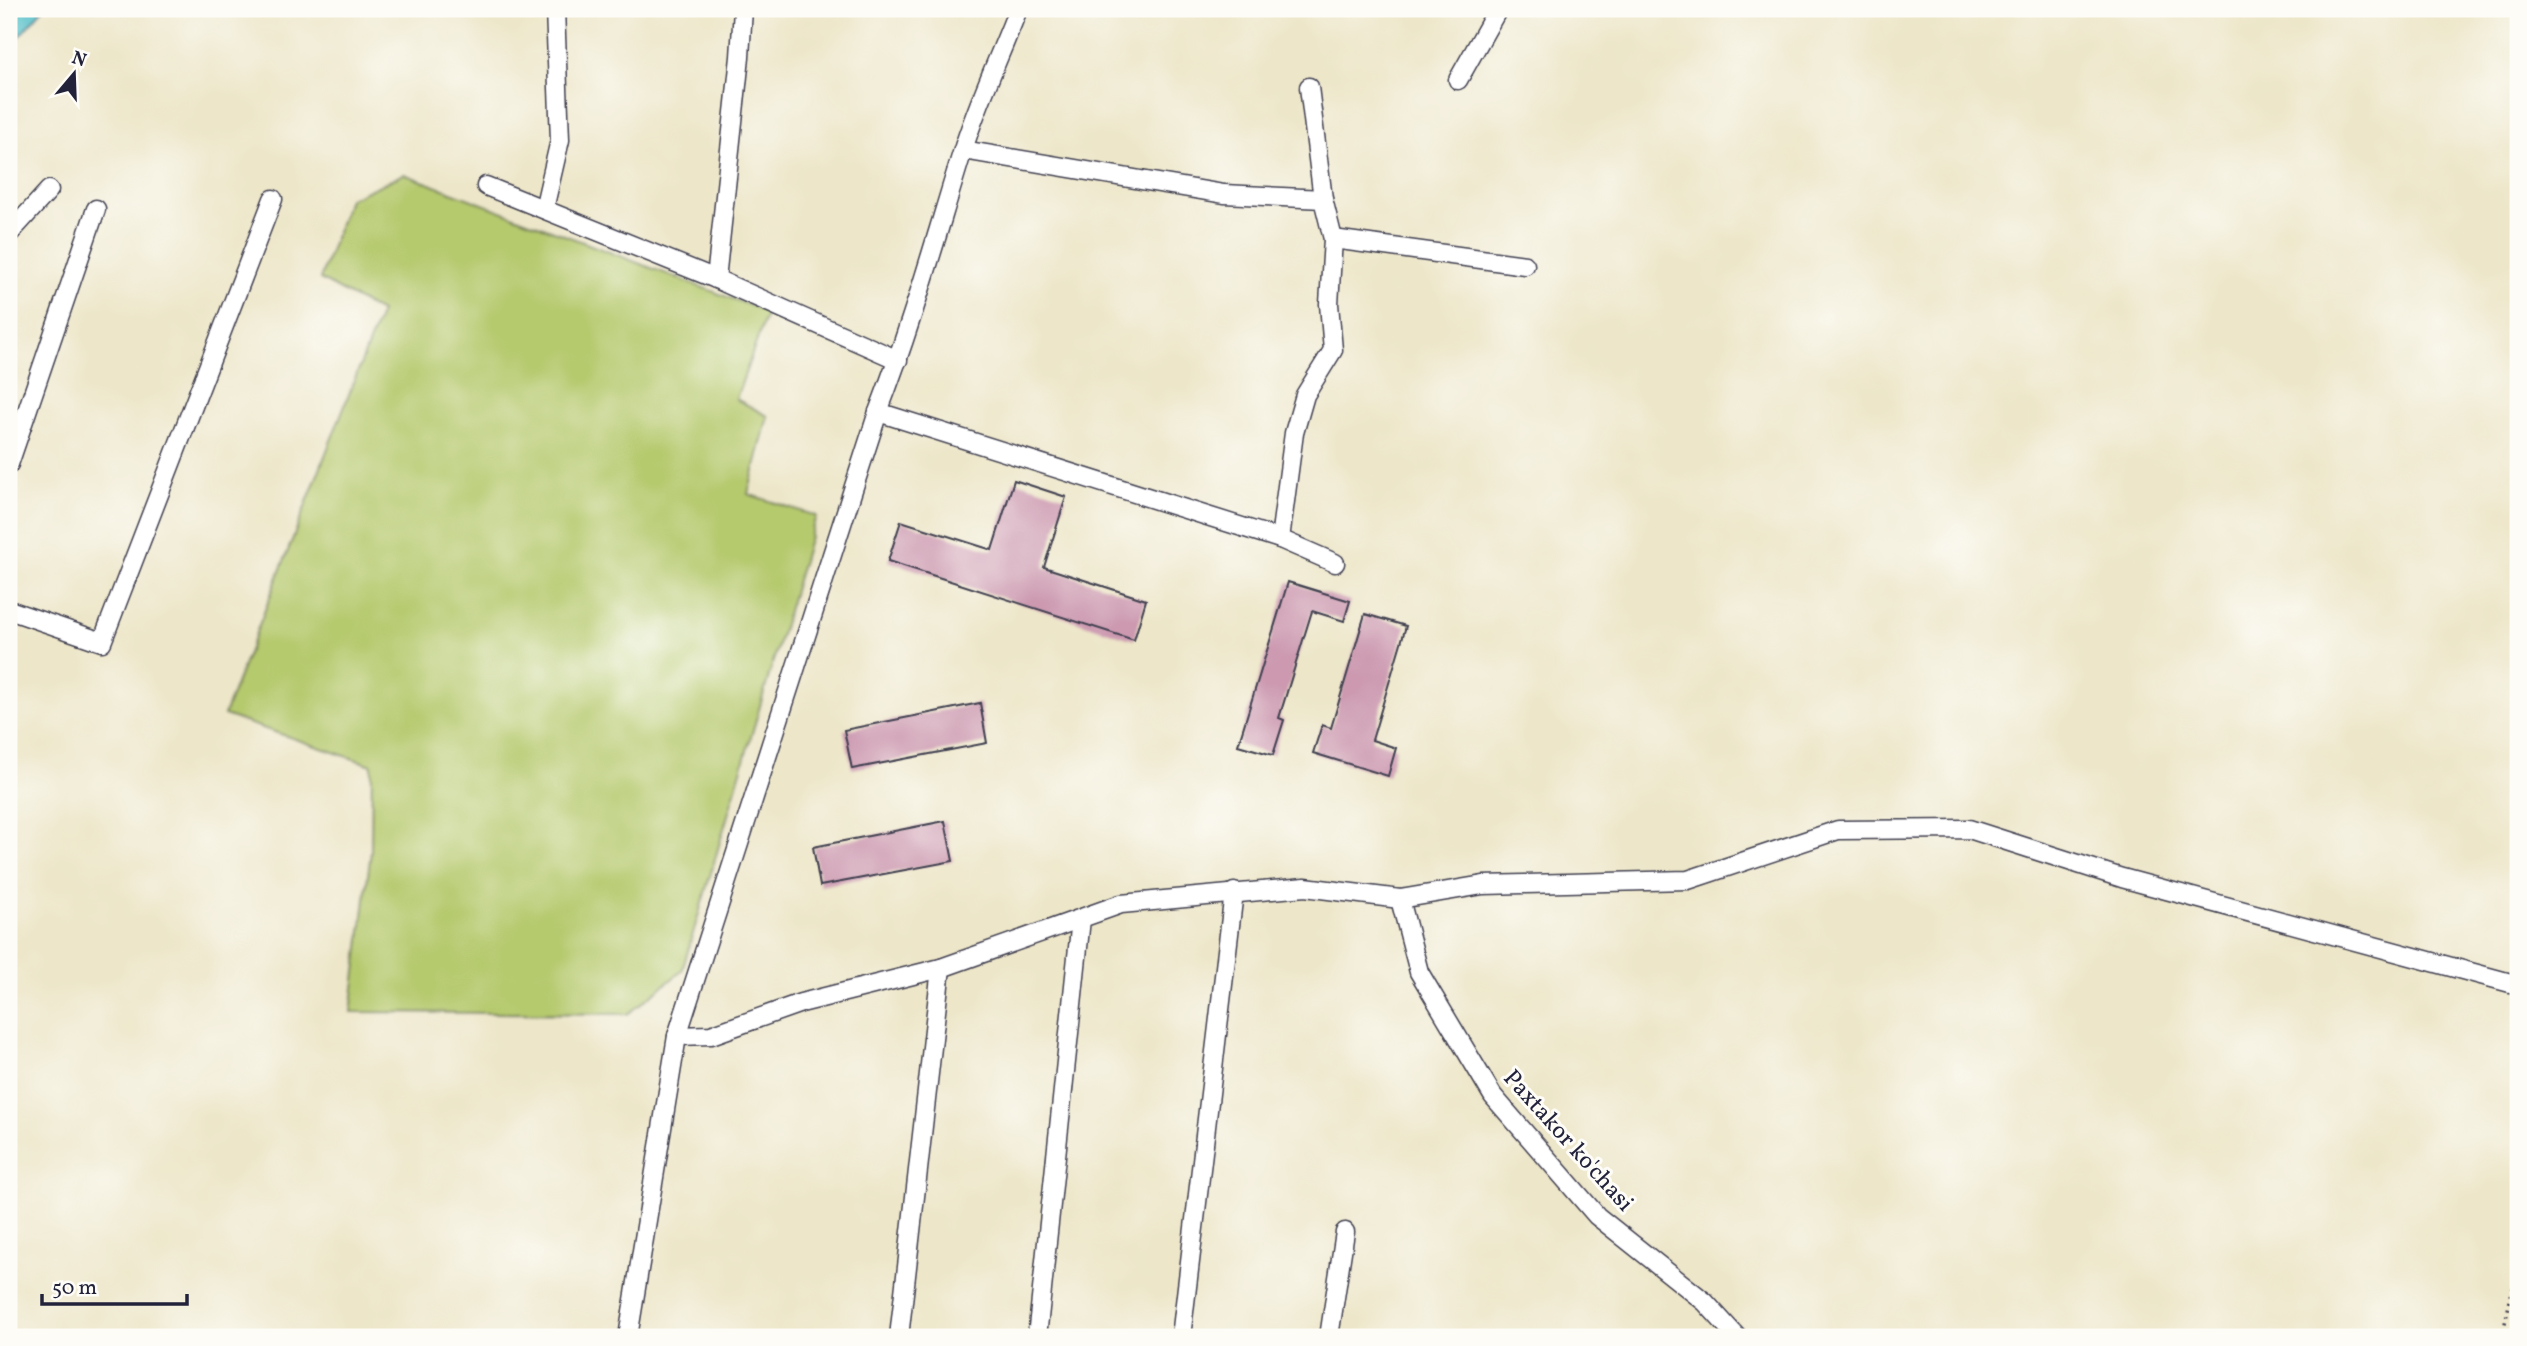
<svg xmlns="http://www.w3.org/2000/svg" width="2527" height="1346" viewBox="0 0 2527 1346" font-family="Vollkorn,serif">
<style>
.grass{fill:#b5c96d;stroke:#6c7654;stroke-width:2}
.water{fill:#50bec7;stroke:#397081;stroke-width:2}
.building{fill:#cc99b0}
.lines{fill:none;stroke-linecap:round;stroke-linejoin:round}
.minor-casing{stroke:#403f50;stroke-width:21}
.path{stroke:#403f50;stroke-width:3.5;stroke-dasharray:2 5;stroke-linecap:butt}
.minor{stroke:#fff;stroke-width:18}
.labels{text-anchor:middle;stroke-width:6;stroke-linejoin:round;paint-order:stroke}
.street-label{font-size:24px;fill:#22223b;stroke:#fdfcf7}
</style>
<rect width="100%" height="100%" fill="#fdfcf7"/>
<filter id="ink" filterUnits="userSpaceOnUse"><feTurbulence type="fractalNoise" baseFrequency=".0143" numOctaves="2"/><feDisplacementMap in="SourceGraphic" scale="14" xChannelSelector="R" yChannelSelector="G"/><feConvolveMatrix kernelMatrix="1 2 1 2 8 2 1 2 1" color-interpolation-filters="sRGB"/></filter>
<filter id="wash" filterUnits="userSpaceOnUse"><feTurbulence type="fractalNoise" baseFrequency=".00686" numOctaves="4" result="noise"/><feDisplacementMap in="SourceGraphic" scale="28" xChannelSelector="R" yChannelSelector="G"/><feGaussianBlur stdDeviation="1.57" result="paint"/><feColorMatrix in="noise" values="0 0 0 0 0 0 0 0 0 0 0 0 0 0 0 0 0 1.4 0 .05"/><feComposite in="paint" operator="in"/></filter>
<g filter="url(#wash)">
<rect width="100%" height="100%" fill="#ede6c9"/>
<path class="grass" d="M 404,174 L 767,312 L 736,399 L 768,416 L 748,494 L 816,516 L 682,971 L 628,1014 L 351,1012 L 371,851 L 372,765 L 224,715 L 381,312 L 320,279 L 349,199 Z"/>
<path class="water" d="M 9,9 L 43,9 L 9,48 Z"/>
<g id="blocks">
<g class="building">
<path d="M 1014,480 L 1066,497 L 1044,567 L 1146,600 L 1134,640 L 888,561 L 901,521 L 992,550 Z"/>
<path d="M 1288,582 L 1350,601 L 1344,621 L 1312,611 L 1279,718 L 1284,720 L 1273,755 L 1238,745 Z"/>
<path d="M 1365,614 L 1406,626 L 1372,740 L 1396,748 L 1388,776 L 1313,753 L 1322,725 L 1331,728 Z"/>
<path d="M 980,703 L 987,743 L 852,769 L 844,730 Z"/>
<path d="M 945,821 L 953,861 L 820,886 L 813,847 Z"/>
</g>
</g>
</g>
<g filter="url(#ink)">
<use href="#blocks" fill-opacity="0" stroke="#403f50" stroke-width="2"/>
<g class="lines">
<defs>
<g id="minor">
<path d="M 1458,80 L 1498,9"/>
<path d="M 1309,87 L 1323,199"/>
<path d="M 963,150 L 1224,194 L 1323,199 L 1333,239 L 1329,304 L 1333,350 L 1305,395 L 1294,433 L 1280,539"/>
<path d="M 486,186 L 716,279 L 898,360"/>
<path d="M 544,209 L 560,140 L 555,9"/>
<path d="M 9,234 L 49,190"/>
<path d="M 1333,239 L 1525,265"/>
<path d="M 716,279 L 740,57 L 743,9"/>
<path d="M 878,412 L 1280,539 L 1335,563"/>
<path d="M 9,464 L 96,209"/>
<path d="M 9,610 L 102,642 L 273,199"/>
<path d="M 1400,899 L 1419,972 L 1493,1096 L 1597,1216 L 1705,1302 L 1737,1337"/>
<path d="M 677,1036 L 711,1035 L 801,1003 L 941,968 L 1121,904 L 1305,887 L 1400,899 L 1483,885 L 1688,880 L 1838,830 L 1969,829 L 2122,878 L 2518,985"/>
<path d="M 628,1337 L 677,1036 L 878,412 C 911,327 935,240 962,153 C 977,104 1000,56 1018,9"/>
<path d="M 899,1337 L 941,968"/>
<path d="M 1037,1337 L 1081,919"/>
<path d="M 1181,1337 L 1234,892"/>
<path d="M 1329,1337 L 1345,1232"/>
</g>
</defs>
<use href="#minor" class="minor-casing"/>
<path class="path" d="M 2502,1337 L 2518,1264"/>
<use href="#minor" class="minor"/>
</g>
</g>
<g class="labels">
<g class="street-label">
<text transform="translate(1569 1140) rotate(48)" y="8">Paxtakor ko'chasi</text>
</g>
</g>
<rect width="2527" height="1346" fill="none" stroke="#fdfcf7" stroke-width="35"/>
<g transform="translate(74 74) rotate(19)" stroke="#fdfcf7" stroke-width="5" paint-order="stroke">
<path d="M0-5L12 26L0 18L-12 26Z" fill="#22223b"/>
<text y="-10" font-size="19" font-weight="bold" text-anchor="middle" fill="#22223b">N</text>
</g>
<path d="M42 1294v10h145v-10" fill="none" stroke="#22223b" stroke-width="3.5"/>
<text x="52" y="1294" font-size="21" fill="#22223b" stroke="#fdfcf7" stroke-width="5" paint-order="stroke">50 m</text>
</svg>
